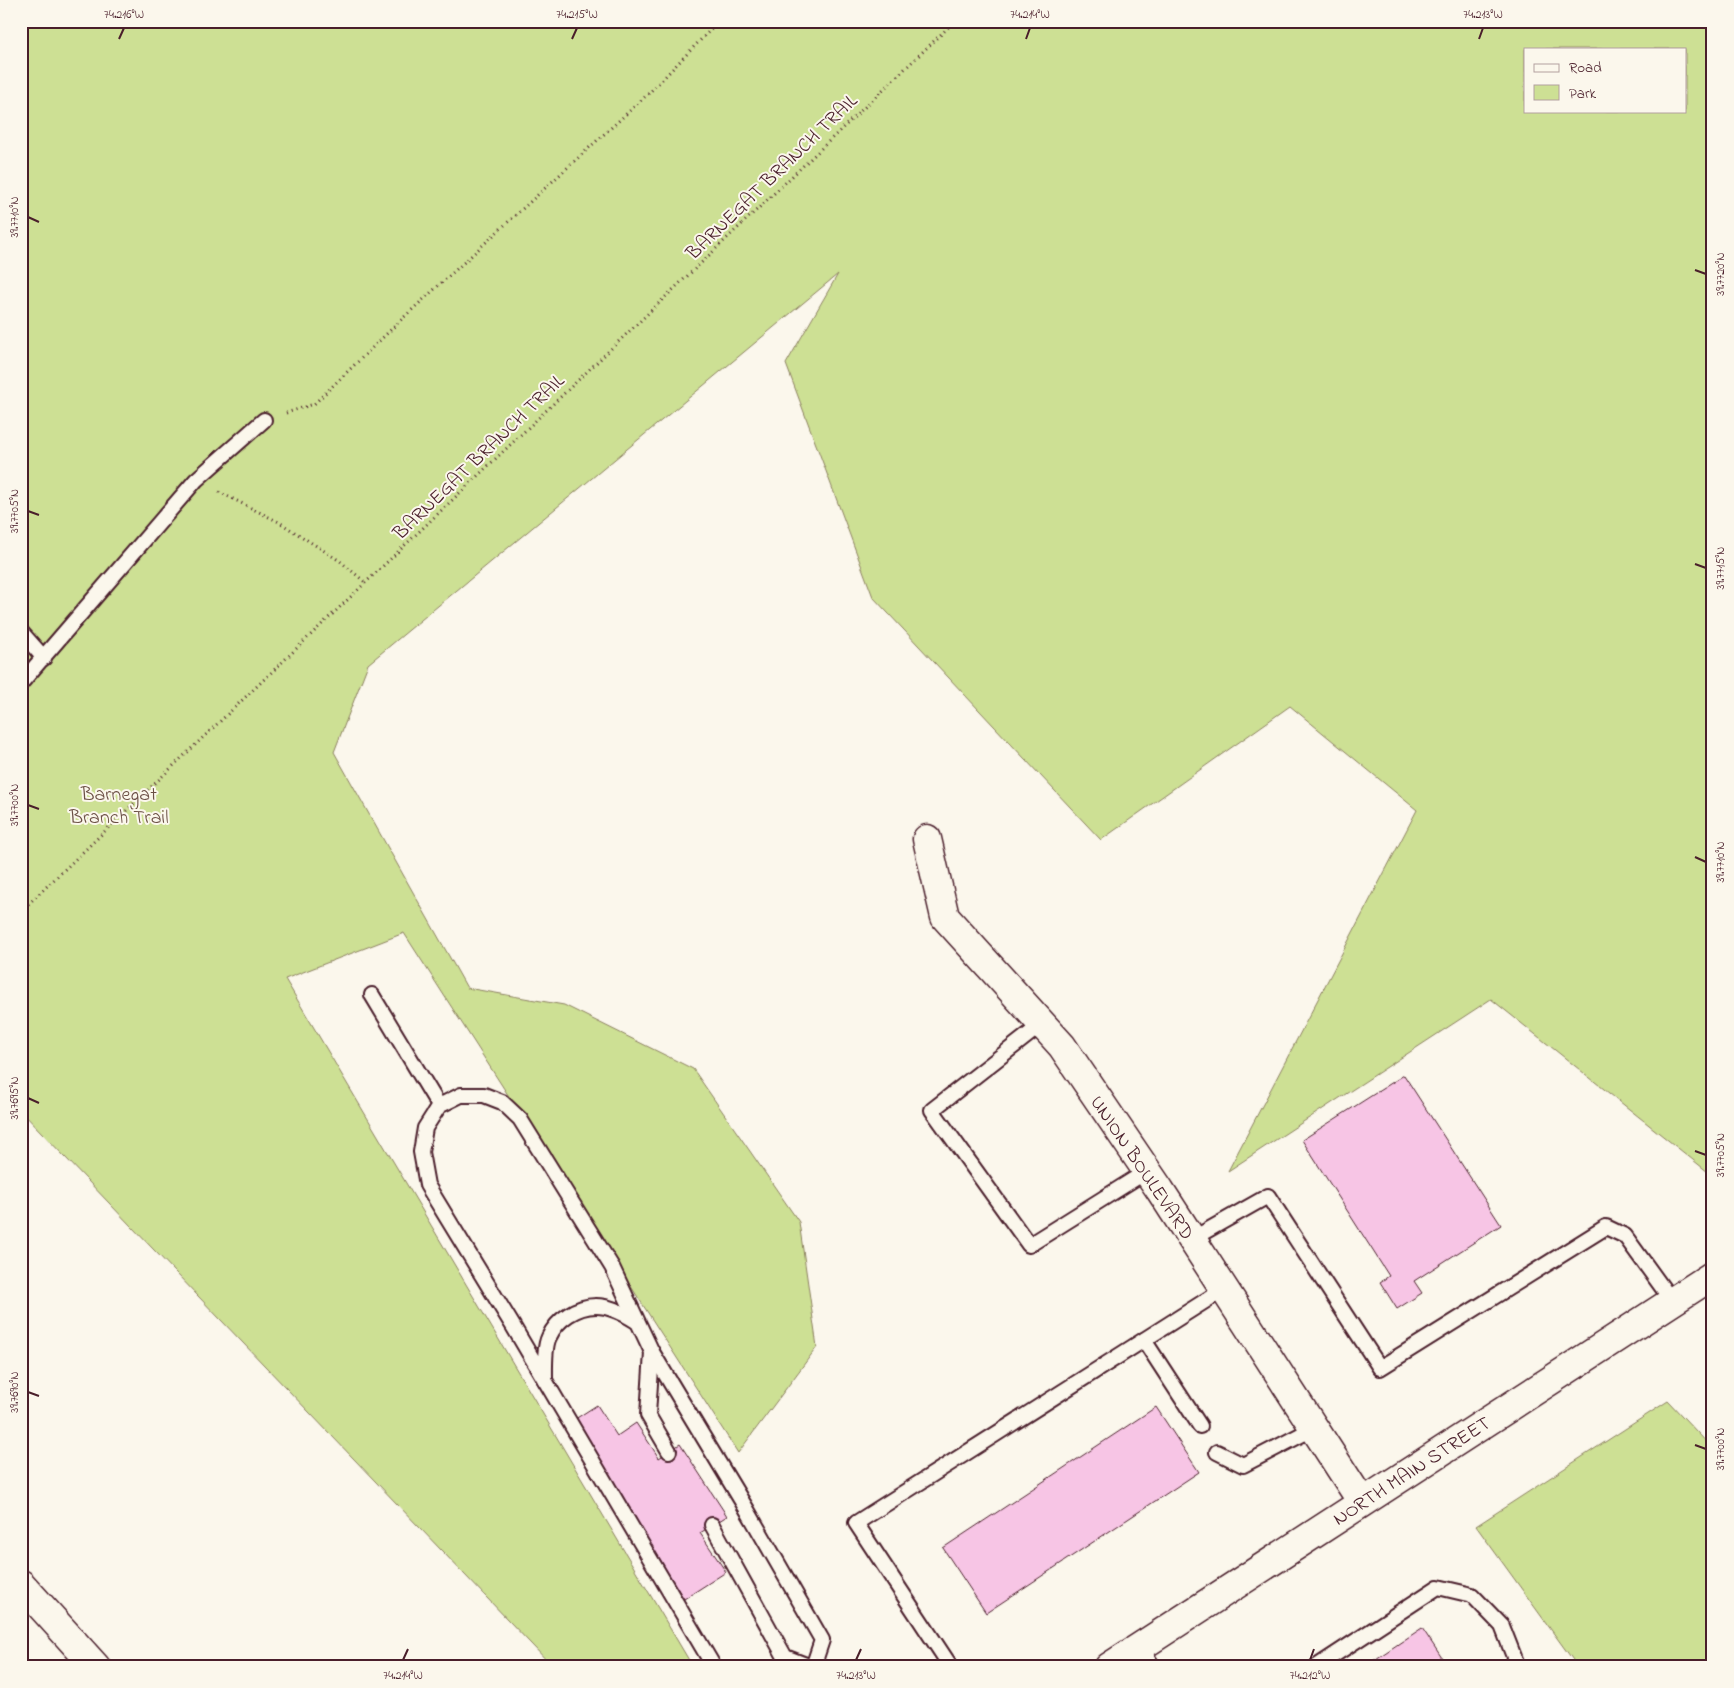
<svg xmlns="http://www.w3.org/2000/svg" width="1734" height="1688" viewBox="0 0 1734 1688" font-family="'Indie Flower',sans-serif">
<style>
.green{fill:#cde094;stroke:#8c8060;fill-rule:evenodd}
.building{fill:#f7c5e5;stroke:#4a1f2b}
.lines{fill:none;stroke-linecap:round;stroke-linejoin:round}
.lane-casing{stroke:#4a1f2b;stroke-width:18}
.street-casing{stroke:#4a1f2b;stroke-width:31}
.secondary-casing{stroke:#4a1f2b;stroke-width:31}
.highway-casing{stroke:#4a1f2b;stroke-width:31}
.path{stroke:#4a1f2b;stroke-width:3;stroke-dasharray:1 4;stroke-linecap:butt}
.lane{stroke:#fbf7ec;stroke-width:14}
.street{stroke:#fbf7ec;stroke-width:28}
.secondary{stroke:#fbf7ec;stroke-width:28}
.highway{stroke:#fbf7ec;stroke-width:28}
.ticks{fill:none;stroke:#4a1f2b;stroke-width:2}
.labels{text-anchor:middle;stroke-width:4;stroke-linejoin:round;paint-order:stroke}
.street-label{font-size:20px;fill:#4a1f2b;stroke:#fbf7ec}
.park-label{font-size:20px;fill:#6b4f45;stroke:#fbf7ec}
.neatline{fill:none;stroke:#4a1f2b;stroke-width:2}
.ticks-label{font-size:12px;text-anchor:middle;fill:#4a1f2b}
</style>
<rect width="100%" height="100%" fill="#fbf7ec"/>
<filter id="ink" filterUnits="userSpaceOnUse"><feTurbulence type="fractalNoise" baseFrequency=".02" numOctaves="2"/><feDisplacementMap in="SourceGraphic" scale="10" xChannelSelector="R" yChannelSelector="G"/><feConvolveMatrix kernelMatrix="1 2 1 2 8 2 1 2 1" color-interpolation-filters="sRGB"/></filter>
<g filter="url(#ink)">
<g class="green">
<path d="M 21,21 L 1713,21 L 1713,1176 L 1491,999 L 1228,1171 L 1417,810 L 1290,706 L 1101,840 L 873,597 L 786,364 L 838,274 L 368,664 L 334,752 L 467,988 L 564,1005 L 693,1069 L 799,1222 L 817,1347 L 738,1453 L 404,933 L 285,979 L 693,1667 L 553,1667 L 21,1111 ZM 1525,49 L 1685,49 L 1685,111 L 1525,111 Z"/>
<path d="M 1668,1401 L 1713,1449 L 1713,1667 L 1578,1667 L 1476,1526 Z"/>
</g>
<g class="building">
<path d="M 1404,1075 L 1501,1225 L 1414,1281 L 1422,1293 L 1397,1309 L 1380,1282 L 1389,1276 L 1302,1140 Z"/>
<path d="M 597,1405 L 617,1436 L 636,1423 L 659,1458 L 680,1444 L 727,1516 L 700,1533 L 726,1572 L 684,1599 L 569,1423 Z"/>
<path d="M 1156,1407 L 1199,1472 L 986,1613 L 943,1548 Z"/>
<path d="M 1422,1628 L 1448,1667 L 1364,1667 Z"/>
</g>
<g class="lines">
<defs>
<g id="lane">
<path d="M 21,632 L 44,658"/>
<path d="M 21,683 L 196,480 L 264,420"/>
<path d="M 372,995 L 439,1106"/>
<path d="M 1042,1024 L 932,1110 L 1029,1245 L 1147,1171"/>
<path d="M 1192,1239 L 1268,1196 L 1380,1368 L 1606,1227 L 1625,1236 L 1672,1301"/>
<path d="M 1144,1340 L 1200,1426"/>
<path d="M 652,1352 L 648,1415 L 669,1451"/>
<path d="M 545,1380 C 545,1368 544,1347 549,1337 C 557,1319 577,1306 596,1306 C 611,1306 625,1314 636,1321"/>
<path d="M 1217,1452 L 1243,1465 L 1314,1428"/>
<path d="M 712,1525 L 785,1657 L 811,1667"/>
<path d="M 1140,1646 L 1153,1667"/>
<path d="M 714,1667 L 513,1326 L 427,1185 L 421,1152 L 425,1128 L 439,1106 L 461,1095 L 484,1095 L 502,1102 L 520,1119 L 612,1267 L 652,1352 L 746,1508 L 822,1640 L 813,1667"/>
<path d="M 951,1667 L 856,1523 L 1224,1289"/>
<path d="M 1316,1667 L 1438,1587 L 1472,1595 L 1502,1626 L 1518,1667"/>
</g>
<path id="street" d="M 927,839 L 945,917 L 1062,1046 L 1160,1190 L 1362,1502"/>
<path id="secondary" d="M 21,1584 L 96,1667"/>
<path id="highway" d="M 1109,1667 L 1713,1275"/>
</defs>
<use href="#lane" class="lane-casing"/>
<use href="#street" class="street-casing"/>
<use href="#secondary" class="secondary-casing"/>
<use href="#highway" class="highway-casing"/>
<g class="path">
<path d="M 286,413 L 314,404 L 402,319 L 648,94 L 719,21"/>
<path d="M 219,492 L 279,522 L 340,561 L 366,583"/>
<path d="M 21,911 L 955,21"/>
</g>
<use href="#lane" class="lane"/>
<use href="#street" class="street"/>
<use href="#secondary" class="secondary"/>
<use href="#highway" class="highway"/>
</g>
</g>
<path class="ticks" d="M 119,39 L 124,28M 572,39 L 577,28M 1026,39 L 1030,28M 1479,39 L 1483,28M 28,217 L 39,222M 1695,270 L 1706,274M 28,511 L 39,515M 1695,564 L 1706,568M 28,805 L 39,809M 1695,857 L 1706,862M 28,1098 L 39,1103M 1695,1151 L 1706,1155M 28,1392 L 39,1396M 1695,1445 L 1706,1449M 403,1660 L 408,1649M 856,1660 L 861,1649M 1310,1660 L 1314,1649"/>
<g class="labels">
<g class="street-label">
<text transform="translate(771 176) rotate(-44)" y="7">BARNEGAT BRANCH TRAIL</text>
<text transform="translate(478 456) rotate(-44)" y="7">BARNEGAT BRANCH TRAIL</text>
<text transform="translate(1143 1167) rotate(56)" y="7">UNION BOULEVARD</text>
<text transform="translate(1411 1470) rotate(-33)" y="7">NORTH MAIN STREET</text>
</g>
<g class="park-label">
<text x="119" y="800">Barnegat<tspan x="119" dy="23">Branch Trail</tspan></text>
</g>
</g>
<rect width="1734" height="1688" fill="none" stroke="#fbf7ec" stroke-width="55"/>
<rect x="1524" y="48" width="162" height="65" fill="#fbf7ec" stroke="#b4a19f"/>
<rect x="1534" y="64" width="25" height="8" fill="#fbf7ec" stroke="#b4a19f"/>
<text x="1569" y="72" font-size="15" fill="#4a1f2b">Road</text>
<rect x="1534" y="85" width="25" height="15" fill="#cde094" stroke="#b4a19f"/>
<text x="1569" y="98" font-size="15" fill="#4a1f2b">Park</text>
<rect x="28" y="28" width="1678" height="1632" class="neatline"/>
<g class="ticks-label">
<text x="124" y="18">74.216°W</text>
<text x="577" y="18">74.215°W</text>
<text x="1030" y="18">74.214°W</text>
<text x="1483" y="18">74.213°W</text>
<text transform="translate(14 217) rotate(-90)" y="4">39.7710°N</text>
<text transform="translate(1720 274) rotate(-90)" y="4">39.7720°N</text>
<text transform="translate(14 511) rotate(-90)" y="4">39.7705°N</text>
<text transform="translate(1720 568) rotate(-90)" y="4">39.7715°N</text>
<text transform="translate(14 805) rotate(-90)" y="4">39.7700°N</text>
<text transform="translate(1720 862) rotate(-90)" y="4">39.7710°N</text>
<text transform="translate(14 1098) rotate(-90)" y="4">39.7695°N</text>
<text transform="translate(1720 1155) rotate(-90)" y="4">39.7705°N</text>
<text transform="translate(14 1392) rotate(-90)" y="4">39.7690°N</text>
<text transform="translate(1720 1449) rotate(-90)" y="4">39.7700°N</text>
<text x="403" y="1679">74.214°W</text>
<text x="856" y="1679">74.213°W</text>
<text x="1310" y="1679">74.212°W</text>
</g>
</svg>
